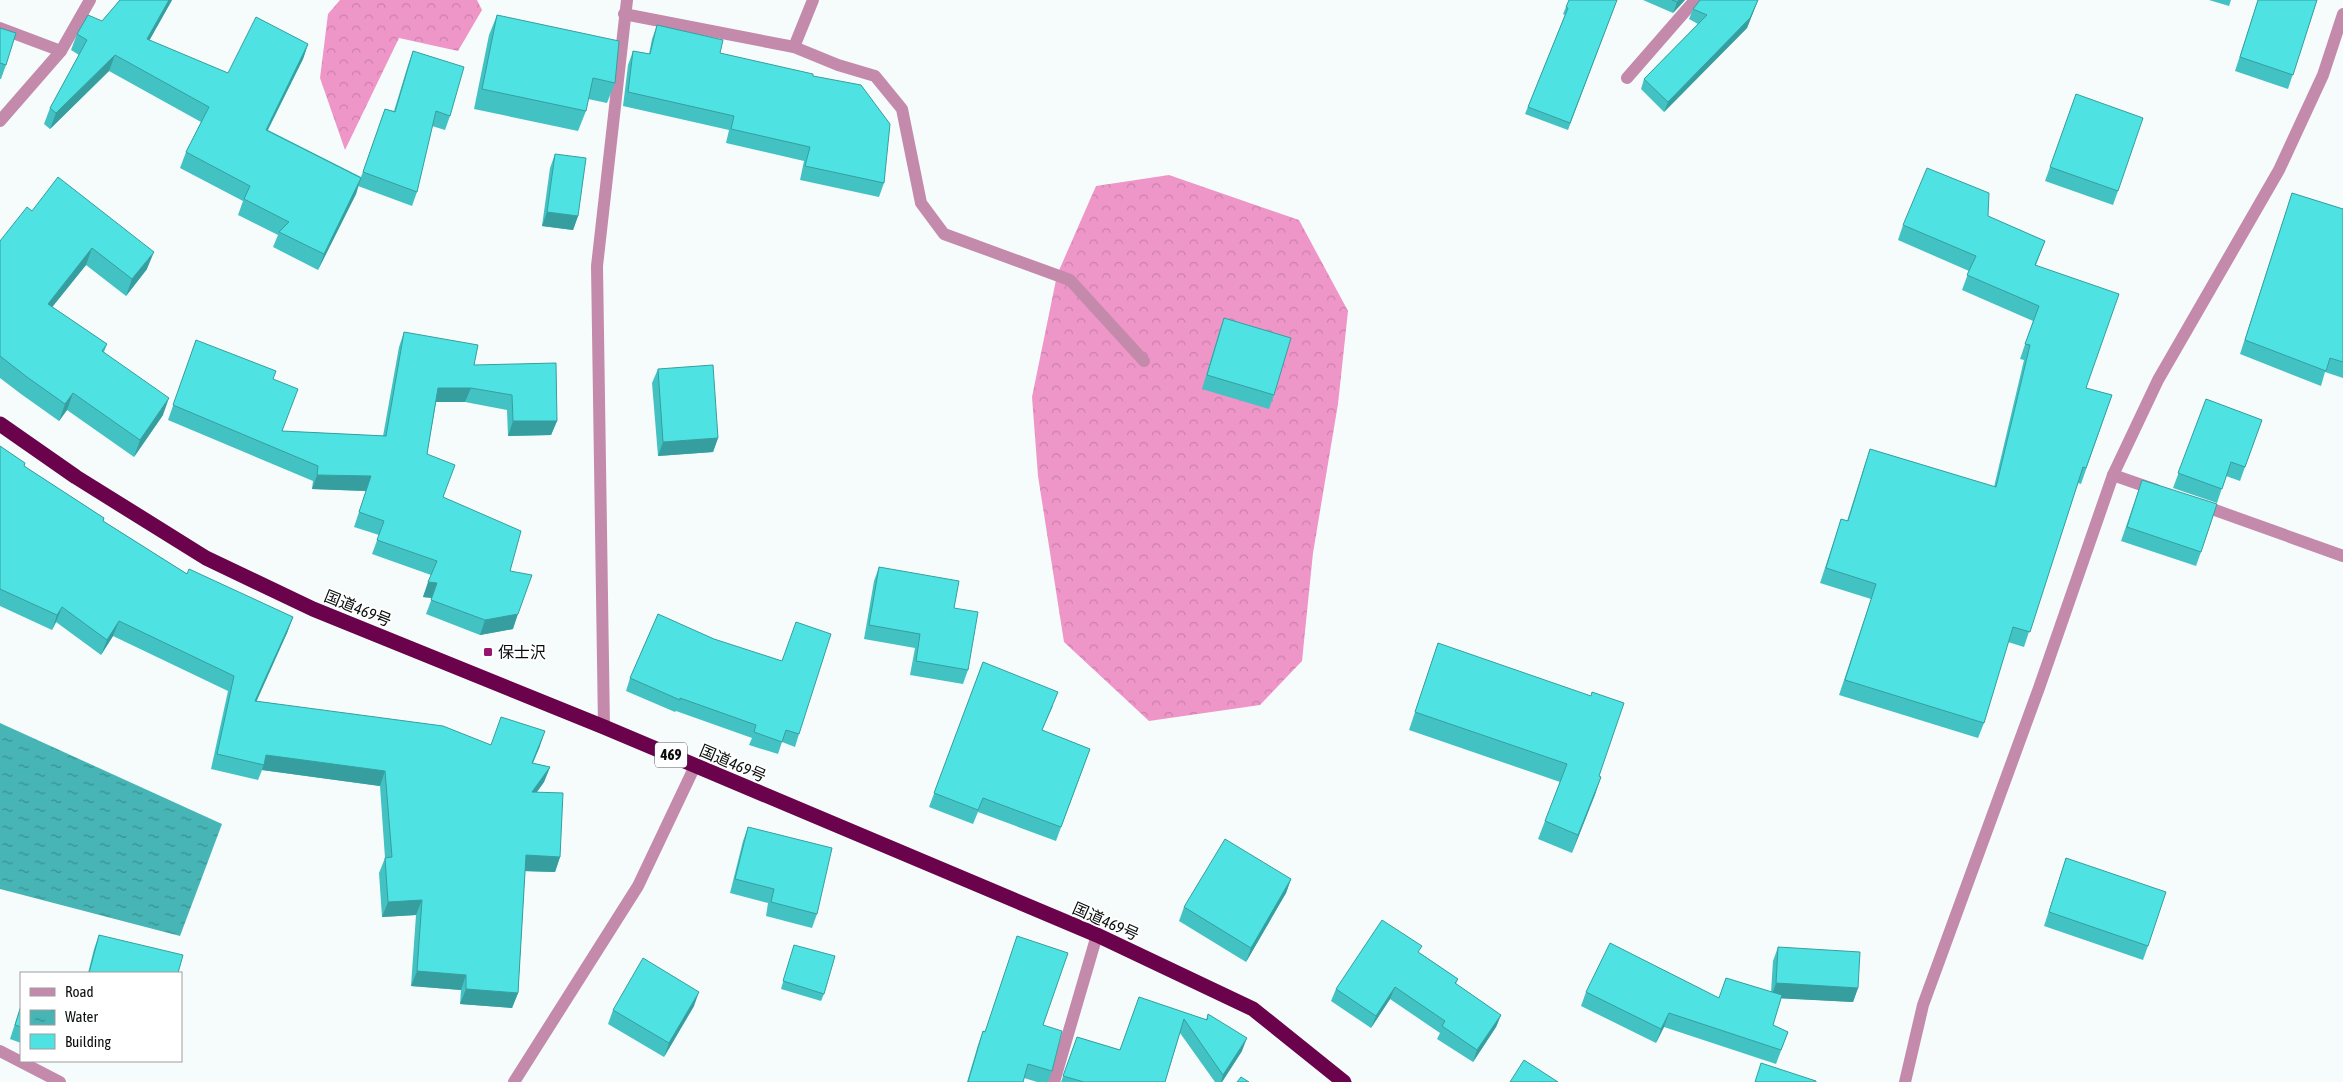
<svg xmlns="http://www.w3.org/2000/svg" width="2343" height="1082" viewBox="0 0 2343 1082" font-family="'Asap Condensed','Noto Sans JP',sans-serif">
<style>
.forest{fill:url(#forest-crowns)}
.water{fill:url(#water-ripples)}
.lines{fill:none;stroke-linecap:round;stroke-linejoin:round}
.minor{stroke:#c48aab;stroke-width:12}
.highway{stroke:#6a034c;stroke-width:15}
.wall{fill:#43c2c3}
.shaded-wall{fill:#379e9f}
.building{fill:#4ee2e3;stroke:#379e9f}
.poi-dot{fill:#96166f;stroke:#fff;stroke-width:2}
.labels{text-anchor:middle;stroke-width:4;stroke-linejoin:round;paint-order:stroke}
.shield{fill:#fff;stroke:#545656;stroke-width:1}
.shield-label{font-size:15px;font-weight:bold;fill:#0b0d0d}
.street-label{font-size:16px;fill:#0b0d0d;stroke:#fff}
.poi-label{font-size:16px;fill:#0b0d0d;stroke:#fff;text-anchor:start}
</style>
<defs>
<pattern id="forest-crowns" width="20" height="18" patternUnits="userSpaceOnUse" patternTransform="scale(1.25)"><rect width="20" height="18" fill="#ef96c9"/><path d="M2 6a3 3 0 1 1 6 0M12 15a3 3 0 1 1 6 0" fill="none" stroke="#cc80ab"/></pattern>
<pattern id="water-ripples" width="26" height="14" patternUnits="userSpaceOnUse" patternTransform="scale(1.25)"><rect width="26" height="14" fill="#47b4b5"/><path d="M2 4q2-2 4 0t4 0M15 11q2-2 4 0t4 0" fill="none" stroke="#399192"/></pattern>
</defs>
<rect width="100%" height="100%" fill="#f6fcfc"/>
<g class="forest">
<path d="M 340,0 L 477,0 L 482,10 L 458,51 L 399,38 L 345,150 L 320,78 L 328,14 Z"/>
<path d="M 1169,175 L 1299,220 L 1348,311 L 1338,404 L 1313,553 L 1302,661 L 1260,705 L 1149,721 L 1064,642 L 1038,476 L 1032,397 L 1057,275 L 1096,186 Z"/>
</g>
<path class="water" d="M 0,723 L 222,824 L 180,936 L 0,889 Z"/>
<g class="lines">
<g class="minor">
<path d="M 624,14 L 794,47 L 838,65 L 875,76 L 902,109 L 921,203 L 944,234 L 1070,280 L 1144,361"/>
<path d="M 0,28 L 61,51"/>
<path d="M 794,47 L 813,0"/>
<path d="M 1627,78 L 1695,0"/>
<path d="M 0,121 L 61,51 L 90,0"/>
<path d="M 2113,475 L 2156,490"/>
<path d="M 2201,505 L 2343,556"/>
<path d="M 604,727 L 597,266 L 627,0"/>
<path d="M 0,1051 L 60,1082"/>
<path d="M 514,1082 L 638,886 L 695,766"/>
<path d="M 1054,1082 L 1097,935"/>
<path d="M 1905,1082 L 1923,1005 L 2039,688 L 2113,475 L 2158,380 L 2279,170 L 2323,75 L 2343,14"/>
</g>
<path class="highway" d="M 0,424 L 76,477 L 206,558 L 313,609 L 604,727 L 1097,935 L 1253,1009 L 1344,1082"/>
</g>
<g class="wall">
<path d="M 120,0 L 172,0 L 149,41 L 228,73 L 308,44 L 303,59 L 268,130 L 361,177 L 385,109 L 394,111 L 408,65 L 413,51 L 450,116 L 445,130 L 432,126 L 417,192 L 412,206 L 358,186 L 356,194 L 318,270 L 273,247 L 278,235 L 238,215 L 243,201 L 180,168 L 186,152 L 201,122 L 109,71 L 50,129 L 44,124 L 50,108 L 79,55 L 71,50 L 77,34 L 102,21 Z"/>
<path d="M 1569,0 L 1617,0 L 1568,130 L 1525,114 L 1565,15 L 1563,14 Z"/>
<path d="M 1643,0 L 1685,0 L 1673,13 Z"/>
<path d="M 1700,0 L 1758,0 L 1747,28 L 1664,112 L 1641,89 L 1644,79 L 1698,24 L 1689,19 L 1693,9 Z"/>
<path d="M 2209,0 L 2231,0 L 2229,6 Z"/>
<path d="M 2258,0 L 2317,0 L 2288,89 L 2235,71 Z"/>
<path d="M 497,15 L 615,83 L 607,103 L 588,99 L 586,111 L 578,131 L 474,109 L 489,35 Z"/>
<path d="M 657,25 L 720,53 L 813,76 L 884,183 L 879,197 L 800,180 L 804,161 L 726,143 L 729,130 L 623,106 L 628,65 L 633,51 L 649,54 L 652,39 Z"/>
<path d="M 0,28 L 6,65 L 1,79 L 0,79 Z"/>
<path d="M 2076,94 L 2118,191 L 2113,205 L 2045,181 Z"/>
<path d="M 555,154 L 578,216 L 573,230 L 542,226 L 550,168 Z"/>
<path d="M 2292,193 L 2343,209 L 2343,378 L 2325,372 L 2321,386 L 2240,354 Z"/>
<path d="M 32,211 L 147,269 L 126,296 L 86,265 L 52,307 L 107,344 L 104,352 L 163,415 L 134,457 L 67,410 L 59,421 L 21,394 L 0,378 L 0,241 Z"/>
<path d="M 1988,216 L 2045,241 L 2036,265 L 2086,388 L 2112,395 L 2081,484 L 2078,483 L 2024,647 L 2008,642 L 1984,723 L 1978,738 L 1839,695 L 1871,599 L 1820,583 L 1841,519 L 1847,521 L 1865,464 L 1870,449 L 1994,487 L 2024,360 L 2020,359 L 2033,321 L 1962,290 L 1969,271 L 1898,240 L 1903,225 Z"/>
<path d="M 1224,318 L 1274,395 L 1269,409 L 1202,389 L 1219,332 Z"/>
<path d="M 404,332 L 474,365 L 557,421 L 551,435 L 508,436 L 507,410 L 465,402 L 436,402 L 427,454 L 443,497 L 510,571 L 513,629 L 480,635 L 426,614 L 432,598 L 423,597 L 431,575 L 372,554 L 379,535 L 354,527 L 366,491 L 312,489 L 313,481 L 168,420 L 196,340 L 273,379 L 283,431 L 383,436 L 399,347 Z"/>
<path d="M 658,369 L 718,438 L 713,452 L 658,456 L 652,383 Z"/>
<path d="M 2206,399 L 2262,420 L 2240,481 L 2226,476 L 2217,503 L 2173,488 Z"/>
<path d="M 0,446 L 24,466 L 104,518 L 103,521 L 187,574 L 293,617 L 287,633 L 256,701 L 491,745 L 540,746 L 533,763 L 550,767 L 544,782 L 537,792 L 560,857 L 555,872 L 525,871 L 518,993 L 512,1008 L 460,1004 L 461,990 L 411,986 L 416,915 L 382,917 L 379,873 L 385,858 L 380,786 L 262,770 L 258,780 L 211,769 L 228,691 L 113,636 L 101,655 L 56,622 L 52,630 L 0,606 Z"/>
<path d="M 2142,480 L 2201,552 L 2196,566 L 2121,541 Z"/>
<path d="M 879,567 L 968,670 L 963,684 L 910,675 L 915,648 L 864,639 L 874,581 Z"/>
<path d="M 658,614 L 799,734 L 795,747 L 782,742 L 778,754 L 749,745 L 752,738 L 676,711 L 675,712 L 626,691 L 630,678 Z"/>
<path d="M 1438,643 L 1599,776 L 1601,777 L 1572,853 L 1538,839 L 1560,782 L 1409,730 Z"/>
<path d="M 983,662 L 1053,706 L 1042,730 L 1090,749 L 1056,841 L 978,812 L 973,824 L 929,807 Z"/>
<path d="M 748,827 L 817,914 L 812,928 L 766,916 L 768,903 L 730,893 L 743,841 Z"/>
<path d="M 2066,858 L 2148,946 L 2143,960 L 2044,926 Z"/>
<path d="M 1291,879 L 1286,893 L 1246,962 L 1179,921 L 1184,907 Z"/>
<path d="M 99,935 L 178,973 L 88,973 L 94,949 Z"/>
<path d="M 794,945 L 824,994 L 821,1001 L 781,989 Z"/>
<path d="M 1778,947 L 1858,988 L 1853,1002 L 1781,998 L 1773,1025 L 1788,1032 L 1776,1064 L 1664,1027 L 1656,1043 L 1581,1006 L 1586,992 L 1719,998 L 1726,978 L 1771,992 L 1773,961 Z"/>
<path d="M 1420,953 L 1458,979 L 1456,984 L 1501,1015 L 1496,1027 L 1473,1062 L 1437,1039 L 1440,1033 L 1390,999 L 1371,1028 L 1331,1001 L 1336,989 Z"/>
<path d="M 1139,997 L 1206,1020 L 1208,1014 L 1242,1051 L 1222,1082 L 1215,1082 L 1180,1033 L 1165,1082 L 1061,1082 L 1077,1037 L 1120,1050 Z"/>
<path d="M 21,1005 L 21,1043 L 10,1039 Z"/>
<path d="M 694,1006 L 664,1057 L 608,1024 L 613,1010 Z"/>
<path d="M 1043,1025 L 1052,1071 L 1048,1082 L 1037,1082 L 1024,1078 L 1023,1082 L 967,1082 L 978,1045 L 983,1031 Z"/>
</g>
<g class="shaded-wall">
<path d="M 169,0 L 172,0 L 141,55 L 147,39 Z"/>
<path d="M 1679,0 L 1685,0 L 1673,13 L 1677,2 Z"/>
<path d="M 1758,0 L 1747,28 L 1664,112 L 1668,102 Z"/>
<path d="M 308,44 L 303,59 L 260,145 L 266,130 Z"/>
<path d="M 115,55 L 109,71 L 50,129 L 56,113 Z"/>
<path d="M 361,178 L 356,194 L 318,270 L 324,254 Z"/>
<path d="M 547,212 L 578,216 L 573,230 L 542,226 Z"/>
<path d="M 92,248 L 86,265 L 41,321 L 48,304 Z"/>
<path d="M 154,252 L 147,269 L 126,296 L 132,279 Z"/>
<path d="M 438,388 L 471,388 L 465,402 L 433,402 Z"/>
<path d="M 73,393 L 67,410 L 59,421 L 65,404 Z"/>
<path d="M 169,398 L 163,415 L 134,457 L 140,440 Z"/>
<path d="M 513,421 L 557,421 L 551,435 L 508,436 Z"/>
<path d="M 718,438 L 713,452 L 658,456 L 663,442 Z"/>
<path d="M 317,475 L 371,476 L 366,491 L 312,489 Z"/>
<path d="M 428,582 L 437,583 L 432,598 L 423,597 Z"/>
<path d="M 62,607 L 56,622 L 52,630 L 57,615 Z"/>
<path d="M 518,614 L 513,629 L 480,635 L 485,620 Z"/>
<path d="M 293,617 L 287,633 L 250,716 L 255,701 Z"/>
<path d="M 119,621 L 113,636 L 101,655 L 107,640 Z"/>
<path d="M 545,731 L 540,746 L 526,778 L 532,763 Z"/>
<path d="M 266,755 L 385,771 L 380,786 L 262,770 Z"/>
<path d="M 550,767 L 544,782 L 526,807 L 532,792 Z"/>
<path d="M 1601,777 L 1595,795 L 1572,853 L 1578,835 Z"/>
<path d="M 526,855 L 560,857 L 555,872 L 521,871 Z"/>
<path d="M 1291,879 L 1286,893 L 1246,962 L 1251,948 Z"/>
<path d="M 422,900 L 416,915 L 382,917 L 388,902 Z"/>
<path d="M 417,971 L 466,975 L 461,990 L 411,986 Z"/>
<path d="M 1776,983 L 1858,988 L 1853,1002 L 1771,998 Z"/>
<path d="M 1395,987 L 1390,999 L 1371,1028 L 1376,1016 Z"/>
<path d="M 466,989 L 518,993 L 512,1008 L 460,1004 Z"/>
<path d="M 699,992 L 694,1006 L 664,1057 L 669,1043 Z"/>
<path d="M 1669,1013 L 1664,1027 L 1656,1043 L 1661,1029 Z"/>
<path d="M 1501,1015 L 1496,1027 L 1473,1062 L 1477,1050 Z"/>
<path d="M 1247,1038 L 1242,1051 L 1222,1082 L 1221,1082 L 1223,1075 Z"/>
</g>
<g class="building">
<path d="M 120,0 L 169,0 L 147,39 L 228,73 L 256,17 L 308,44 L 266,130 L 361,178 L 324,254 L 279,232 L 289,222 L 244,199 L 250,186 L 186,152 L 209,107 L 115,55 L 56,113 L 50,108 L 87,40 L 77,34 L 88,15 L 102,21 Z"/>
<path d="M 1569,0 L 1617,0 L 1570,123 L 1528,107 L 1568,8 L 1566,7 Z"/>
<path d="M 1672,0 L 1679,0 L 1677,2 Z"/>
<path d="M 1700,0 L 1758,0 L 1750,18 L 1668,102 L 1644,79 L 1707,15 L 1693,9 Z"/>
<path d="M 2258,0 L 2317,0 L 2293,75 L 2240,57 Z"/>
<path d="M 497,15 L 619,41 L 615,83 L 593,78 L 586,111 L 482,89 Z"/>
<path d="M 657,25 L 723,40 L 720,53 L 813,74 L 813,76 L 861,85 L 890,124 L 884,183 L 805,166 L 810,147 L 731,129 L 734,116 L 628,92 L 633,51 L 650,54 Z"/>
<path d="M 0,28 L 16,33 L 6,65 L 0,63 Z"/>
<path d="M 413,51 L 464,67 L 450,116 L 436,111 L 417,192 L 363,172 L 385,109 L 395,112 Z"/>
<path d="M 2076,94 L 2143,118 L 2118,191 L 2050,167 Z"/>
<path d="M 555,154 L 586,158 L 578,216 L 547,212 Z"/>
<path d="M 1927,168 L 1989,193 L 1988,216 L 2045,241 L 2035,265 L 2119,294 L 2086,388 L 2112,395 L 2086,468 L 2083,467 L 2030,632 L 2013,627 L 1984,723 L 1845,680 L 1876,584 L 1826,568 L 1841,519 L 1848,521 L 1870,449 L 1996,487 L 2030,345 L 2025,344 L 2039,306 L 1967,275 L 1976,256 L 1903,225 Z"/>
<path d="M 58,177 L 154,252 L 132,279 L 92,248 L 48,304 L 107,344 L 102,351 L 169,398 L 140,440 L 73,393 L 65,404 L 27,377 L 0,356 L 0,241 L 27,207 L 32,211 Z"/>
<path d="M 2292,193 L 2343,209 L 2343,362 L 2330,358 L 2326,371 L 2245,340 Z"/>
<path d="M 1224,318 L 1291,338 L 1274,395 L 1207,375 Z"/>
<path d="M 404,332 L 478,345 L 474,365 L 556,363 L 557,421 L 513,421 L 512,395 L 471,388 L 438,388 L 427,454 L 455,465 L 443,497 L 521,531 L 510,571 L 532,575 L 518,614 L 485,620 L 431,600 L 437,583 L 428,582 L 437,561 L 377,540 L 384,521 L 359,512 L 371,476 L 317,475 L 318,466 L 173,405 L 196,340 L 276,371 L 273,379 L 298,389 L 282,431 L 386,436 Z"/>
<path d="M 713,365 L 718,438 L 663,442 L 658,369 Z"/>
<path d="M 2206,399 L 2262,420 L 2245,467 L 2231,462 L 2222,489 L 2178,473 Z"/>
<path d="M 0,446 L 25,463 L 24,466 L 104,518 L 103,521 L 187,574 L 189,569 L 293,617 L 255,701 L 443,726 L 491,745 L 501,717 L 545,731 L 532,763 L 550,767 L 532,792 L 563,793 L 560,857 L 526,855 L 518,993 L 466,989 L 466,975 L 417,971 L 422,900 L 388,902 L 385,858 L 392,857 L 385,771 L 266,755 L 264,765 L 217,754 L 234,676 L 119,621 L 107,640 L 62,607 L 57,615 L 0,589 Z"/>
<path d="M 2142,480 L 2217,504 L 2201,552 L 2127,527 Z"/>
<path d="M 879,567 L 959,581 L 954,608 L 978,612 L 968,670 L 916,661 L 920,634 L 869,625 Z"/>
<path d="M 658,614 L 714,639 L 782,661 L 796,622 L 831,634 L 799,734 L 786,730 L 782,742 L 754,732 L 756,725 L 680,698 L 680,700 L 630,678 Z"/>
<path d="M 1438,643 L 1591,696 L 1592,692 L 1624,703 L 1599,776 L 1601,777 L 1578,835 L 1545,821 L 1567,764 L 1415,712 Z"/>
<path d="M 983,662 L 1058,692 L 1042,730 L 1090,749 L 1061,827 L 983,798 L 978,810 L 934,793 Z"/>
<path d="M 748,827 L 832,848 L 817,914 L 771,902 L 774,889 L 735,879 Z"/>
<path d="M 1225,839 L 1291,879 L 1251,948 L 1184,907 Z"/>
<path d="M 2066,858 L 2166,892 L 2148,946 L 2049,912 Z"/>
<path d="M 1382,920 L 1422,946 L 1418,952 L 1458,979 L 1455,983 L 1501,1015 L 1477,1050 L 1442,1026 L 1445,1021 L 1395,987 L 1376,1016 L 1336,989 Z"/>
<path d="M 99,935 L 183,955 L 178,973 L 89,973 Z"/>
<path d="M 1017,936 L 1068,953 L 1043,1025 L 1062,1031 L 1052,1071 L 1028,1064 L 1023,1082 L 968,1082 L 983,1031 L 985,1032 Z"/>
<path d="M 1610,943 L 1719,998 L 1726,978 L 1782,995 L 1773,1025 L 1788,1032 L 1781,1050 L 1669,1013 L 1661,1029 L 1586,992 Z"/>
<path d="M 794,945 L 835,956 L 824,994 L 783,981 Z"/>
<path d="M 1778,947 L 1860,952 L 1858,988 L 1776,983 Z"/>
<path d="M 643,958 L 699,992 L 669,1043 L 613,1010 Z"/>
<path d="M 1139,997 L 1207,1020 L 1208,1014 L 1247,1038 L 1223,1075 L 1184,1019 L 1165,1082 L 1084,1082 L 1063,1076 L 1077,1037 L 1120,1050 Z"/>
<path d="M 21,1006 L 21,1027 L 15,1025 Z"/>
<path d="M 1524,1060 L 1558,1082 L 1510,1082 Z"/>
<path d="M 1761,1063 L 1816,1081 L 1816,1082 L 1755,1082 Z"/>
<path d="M 1241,1077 L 1249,1082 L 1237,1082 Z"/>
</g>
<rect class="poi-dot" x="483" y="647" width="10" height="10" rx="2.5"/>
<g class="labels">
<rect class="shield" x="655" y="742.5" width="32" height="25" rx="4"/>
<g class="shield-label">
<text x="671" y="760">469</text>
</g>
<g class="street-label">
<text transform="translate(358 608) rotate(22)" y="6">国道469号</text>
<text transform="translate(733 763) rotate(23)" y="6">国道469号</text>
<text transform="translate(1106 921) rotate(24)" y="6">国道469号</text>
</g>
<g class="poi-label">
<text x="498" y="658">保士沢</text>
</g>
</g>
<rect x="20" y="972" width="162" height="90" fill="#ffffff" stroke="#9d9e9e"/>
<rect x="30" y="988" width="25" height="8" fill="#c48aab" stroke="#9d9e9e"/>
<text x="65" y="997" font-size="15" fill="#0b0d0d">Road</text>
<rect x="30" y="1010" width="25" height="15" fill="url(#water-ripples)" stroke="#9d9e9e"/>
<text x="65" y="1022" font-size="15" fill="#0b0d0d">Water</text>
<rect x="30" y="1034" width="25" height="15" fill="#4ee2e3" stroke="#9d9e9e"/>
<text x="65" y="1047" font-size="15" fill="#0b0d0d">Building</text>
</svg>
